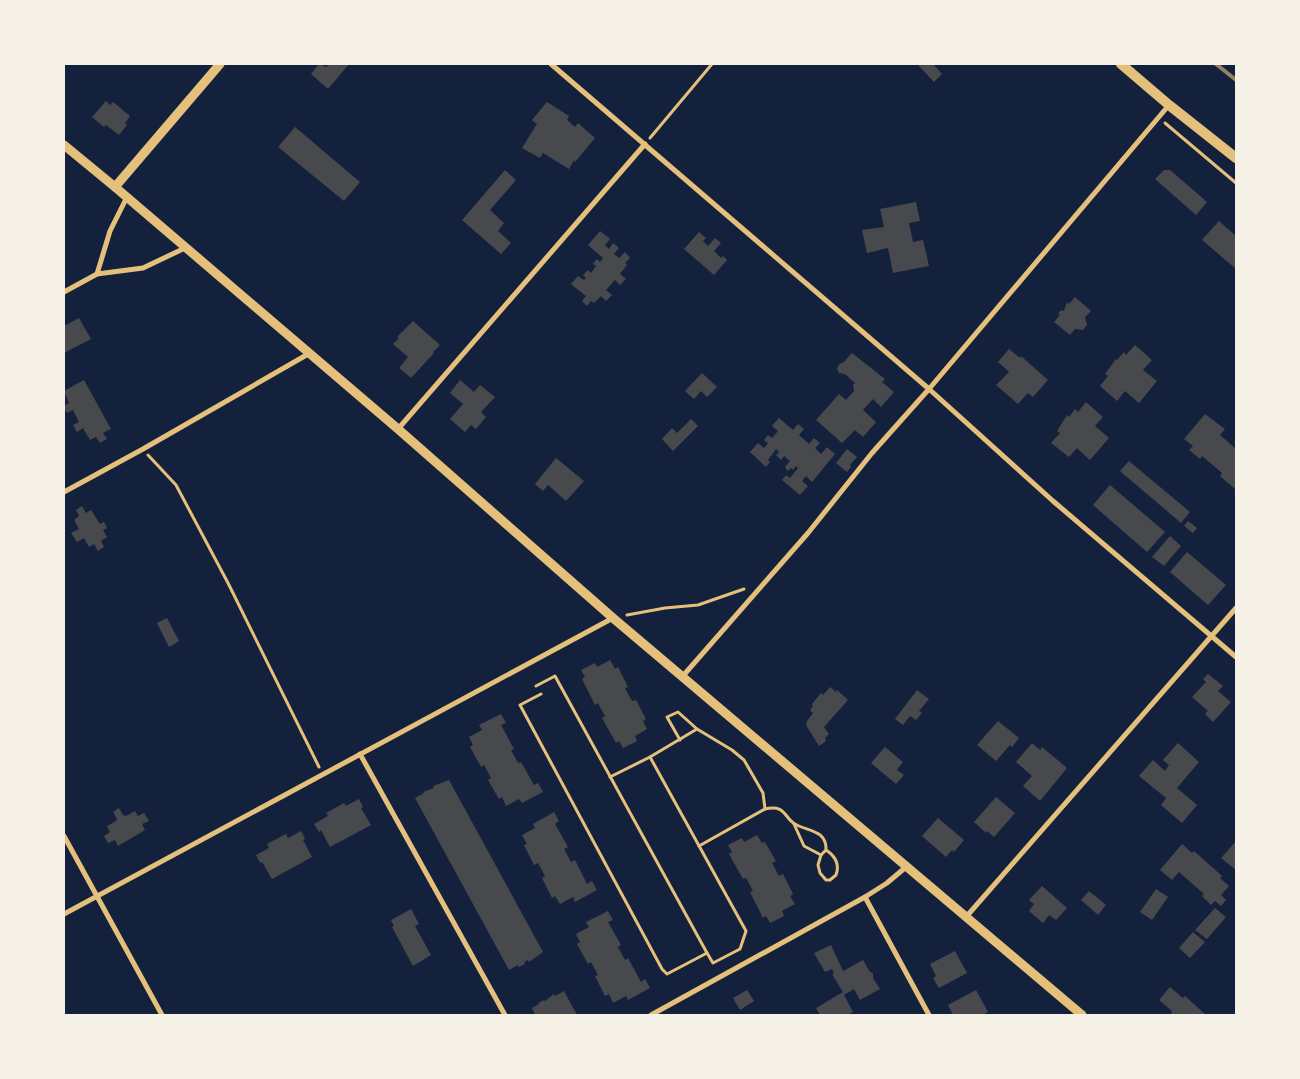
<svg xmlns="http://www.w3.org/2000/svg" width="1300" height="1079" viewBox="0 0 1300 1079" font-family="'Noto Sans',sans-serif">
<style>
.building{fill:#48494c}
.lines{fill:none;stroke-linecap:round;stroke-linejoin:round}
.path{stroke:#e5c07b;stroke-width:3}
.minor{stroke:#e5c07b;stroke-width:5}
.tertiary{stroke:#e5c07b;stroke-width:9}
.secondary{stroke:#e5c07b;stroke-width:10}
.rail{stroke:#918062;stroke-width:4}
</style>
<rect width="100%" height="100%" fill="#14213d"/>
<g class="building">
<path d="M 319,64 L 326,67 L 329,64 L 349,64 L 328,89 L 311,74 Z"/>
<path d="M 917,64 L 933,64 L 942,74 L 934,82 Z"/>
<path d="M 106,101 L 110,105 L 113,102 L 130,116 L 125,123 L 127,125 L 119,135 L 106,125 L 104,127 L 92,117 Z"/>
<path d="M 547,102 L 569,116 L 567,120 L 575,127 L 578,123 L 595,138 L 575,162 L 574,160 L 569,169 L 543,153 L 540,158 L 522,148 L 537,124 L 532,120 Z"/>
<path d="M 295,127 L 360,182 L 344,201 L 278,147 Z"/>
<path d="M 505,170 L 516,180 L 490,210 L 504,223 L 498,231 L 511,243 L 501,254 L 462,220 Z"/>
<path d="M 1164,170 L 1170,170 L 1207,202 L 1196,215 L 1155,179 Z"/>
<path d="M 916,202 L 920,221 L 909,223 L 913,242 L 923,240 L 929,266 L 893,273 L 888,248 L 867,253 L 862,230 L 884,227 L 880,209 Z"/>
<path d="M 1219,221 L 1236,236 L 1236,269 L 1202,240 Z"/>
<path d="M 600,231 L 610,239 L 605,245 L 609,249 L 613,243 L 619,248 L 614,254 L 619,258 L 625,252 L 630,258 L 625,263 L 627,265 L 620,274 L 626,279 L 620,285 L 615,280 L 606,290 L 612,295 L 606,301 L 601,296 L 594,303 L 591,301 L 587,306 L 582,301 L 586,296 L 571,284 L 578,276 L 584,280 L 586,278 L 583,275 L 588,270 L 591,273 L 596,266 L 593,264 L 597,259 L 600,262 L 603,258 L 588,245 Z"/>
<path d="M 699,232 L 706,238 L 703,241 L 708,246 L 715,238 L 721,243 L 714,251 L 721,258 L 723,256 L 727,260 L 714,275 L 684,249 Z"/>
<path d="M 1075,297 L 1091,311 L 1085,317 L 1087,325 L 1083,330 L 1075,329 L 1070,335 L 1054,322 L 1060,315 L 1058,314 L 1061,310 L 1064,311 L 1067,302 L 1069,304 Z"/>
<path d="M 79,318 L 91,339 L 64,353 L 64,326 Z"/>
<path d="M 413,321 L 440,345 L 433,352 L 434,353 L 411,378 L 399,368 L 408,357 L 393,344 L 399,338 L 397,337 Z"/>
<path d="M 1135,345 L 1152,360 L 1143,370 L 1157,381 L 1139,403 L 1125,391 L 1117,401 L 1100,386 L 1108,376 L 1105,374 L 1116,359 L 1117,360 L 1124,352 L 1126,355 Z"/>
<path d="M 1009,349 L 1020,358 L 1021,356 L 1048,380 L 1033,397 L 1028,393 L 1018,404 L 996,385 L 1009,372 L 998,362 Z"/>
<path d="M 852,353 L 885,379 L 882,382 L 894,392 L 881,407 L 873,399 L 863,410 L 876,422 L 863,437 L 855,430 L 842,443 L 816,420 L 839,394 L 846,400 L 854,391 L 853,385 L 855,383 L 845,374 L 839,373 L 837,369 L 839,364 L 844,362 Z"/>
<path d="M 702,373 L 717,387 L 707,397 L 701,391 L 694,399 L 685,391 Z"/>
<path d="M 84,380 L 111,429 L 103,433 L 107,439 L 100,443 L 96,437 L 90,440 L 83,428 L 77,432 L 73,425 L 79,422 L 73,410 L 67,413 L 64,408 L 64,406 L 69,403 L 64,391 Z"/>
<path d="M 460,380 L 474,392 L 480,385 L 495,397 L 481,412 L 486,417 L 476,429 L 471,425 L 465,432 L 450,419 L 463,404 L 450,393 Z"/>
<path d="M 1086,402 L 1103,417 L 1095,426 L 1109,438 L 1090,460 L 1077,448 L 1069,457 L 1051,443 L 1060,433 L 1057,431 L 1067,415 L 1069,417 L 1075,409 L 1078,412 Z"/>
<path d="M 1205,414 L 1225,429 L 1220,435 L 1236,449 L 1236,490 L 1220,476 L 1222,473 L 1202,456 L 1200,459 L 1189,450 L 1193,446 L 1184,439 Z"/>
<path d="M 779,418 L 793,430 L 798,424 L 804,429 L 799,435 L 809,444 L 814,438 L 820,443 L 815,448 L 821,454 L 827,447 L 835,454 L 812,482 L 806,476 L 802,481 L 808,486 L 800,495 L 782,480 L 786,475 L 790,478 L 798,468 L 796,466 L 793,470 L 791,468 L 788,471 L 785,467 L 790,461 L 784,456 L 781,460 L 776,455 L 779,452 L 776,449 L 768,460 L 770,462 L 766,467 L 750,452 L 758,443 L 764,448 L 768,443 L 764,440 L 768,435 L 772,438 L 778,431 L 772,426 Z"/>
<path d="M 691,419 L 698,426 L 673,451 L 662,439 L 672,428 L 677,433 Z"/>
<path d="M 847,449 L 857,457 L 850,465 L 851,467 L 847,472 L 836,463 Z"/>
<path d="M 556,458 L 584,481 L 566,501 L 548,485 L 543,491 L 535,484 Z"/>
<path d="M 1129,461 L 1190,512 L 1181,523 L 1120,471 Z"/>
<path d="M 1110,485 L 1165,532 L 1147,552 L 1093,505 Z"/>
<path d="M 82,506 L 86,513 L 91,510 L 100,524 L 104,522 L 107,528 L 103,530 L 107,537 L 101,541 L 104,547 L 98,551 L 94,544 L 89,547 L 84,538 L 77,542 L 71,533 L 79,529 L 74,520 L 79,516 L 76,510 Z"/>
<path d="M 1188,521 L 1197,528 L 1193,533 L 1184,526 Z"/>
<path d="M 1170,536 L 1181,546 L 1164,566 L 1152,557 Z"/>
<path d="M 1187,552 L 1226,585 L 1208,605 L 1170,572 Z"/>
<path d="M 167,618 L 179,641 L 169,647 L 157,623 Z"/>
<path d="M 610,660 L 615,669 L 618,667 L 628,687 L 625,688 L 632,701 L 636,700 L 646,719 L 643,721 L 647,729 L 635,736 L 637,741 L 623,748 L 619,741 L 616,743 L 602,718 L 605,716 L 598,703 L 595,705 L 582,679 L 585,677 L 581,670 L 595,663 L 597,667 Z"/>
<path d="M 1208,674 L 1223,686 L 1218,691 L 1231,702 L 1213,722 L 1205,714 L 1208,711 L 1192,697 L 1206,682 L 1203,679 Z"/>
<path d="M 830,687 L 836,692 L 837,690 L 848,700 L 824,727 L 829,734 L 825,738 L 826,741 L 819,746 L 806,725 L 807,721 L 813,713 L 810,710 L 813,706 L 812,704 L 821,693 L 823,695 Z"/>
<path d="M 917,690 L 929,699 L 919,711 L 922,713 L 916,720 L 910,716 L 903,725 L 895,719 Z"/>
<path d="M 501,714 L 506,723 L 501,725 L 514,749 L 511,750 L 518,763 L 521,762 L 534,785 L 538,783 L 543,792 L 522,803 L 519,799 L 506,806 L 502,797 L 499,799 L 488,780 L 491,778 L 484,765 L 481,767 L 470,747 L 473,745 L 469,737 L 482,730 L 479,725 Z"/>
<path d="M 998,721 L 1019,738 L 1012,747 L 1010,745 L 996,761 L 977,745 Z"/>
<path d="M 1032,743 L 1040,750 L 1042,747 L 1067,768 L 1040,801 L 1023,786 L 1032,776 L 1016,762 Z"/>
<path d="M 1178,743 L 1199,762 L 1177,788 L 1197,805 L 1182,823 L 1161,805 L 1166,798 L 1139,776 L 1153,760 L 1165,771 L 1169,765 L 1163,760 Z"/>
<path d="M 885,747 L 903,762 L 897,770 L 904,775 L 896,784 L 871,763 Z"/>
<path d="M 449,780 L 543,952 L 529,962 L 528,960 L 524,962 L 525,964 L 519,967 L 518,965 L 509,970 L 415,798 L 424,793 L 423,792 L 434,788 L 433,786 Z"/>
<path d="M 996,797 L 1015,813 L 994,837 L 987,831 L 986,833 L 974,822 Z"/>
<path d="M 359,799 L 363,807 L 361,808 L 371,825 L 330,847 L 321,830 L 319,832 L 314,824 L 328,816 L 326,813 L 344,803 L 346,806 Z"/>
<path d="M 119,808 L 123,815 L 126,816 L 135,811 L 138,816 L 144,813 L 149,821 L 142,824 L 145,830 L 118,846 L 115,840 L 108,843 L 104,836 L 110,832 L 107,826 L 116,821 L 117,819 L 113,812 Z"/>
<path d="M 554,812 L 559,821 L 555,824 L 568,847 L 564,849 L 571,862 L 575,860 L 587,884 L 592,881 L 597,890 L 575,902 L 573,897 L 560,904 L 555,896 L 552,898 L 542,878 L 545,876 L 538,863 L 534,865 L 524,845 L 527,844 L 522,835 L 535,828 L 533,824 Z"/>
<path d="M 938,818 L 964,840 L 954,852 L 952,850 L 946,857 L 922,836 Z"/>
<path d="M 301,831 L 305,839 L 303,840 L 312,857 L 272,879 L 262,862 L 260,863 L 256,855 L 269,848 L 267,844 L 286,834 L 288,838 Z"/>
<path d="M 757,835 L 762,843 L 765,842 L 776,861 L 772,863 L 779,876 L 783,874 L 793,894 L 790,896 L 795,904 L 782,911 L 784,916 L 770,923 L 766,916 L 763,918 L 750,892 L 753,891 L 746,878 L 743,879 L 729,854 L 732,852 L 728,845 L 742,838 L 744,842 Z"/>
<path d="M 1236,841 L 1236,870 L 1221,858 Z"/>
<path d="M 1182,844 L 1192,853 L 1194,851 L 1222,876 L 1220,878 L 1229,886 L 1221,895 L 1226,900 L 1221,906 L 1215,901 L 1211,905 L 1202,896 L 1204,894 L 1179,872 L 1172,880 L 1160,870 Z"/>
<path d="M 1042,886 L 1067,908 L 1056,920 L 1049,915 L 1043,923 L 1029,911 L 1034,904 L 1029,900 Z"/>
<path d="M 1156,889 L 1168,897 L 1152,920 L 1140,912 Z"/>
<path d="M 1089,891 L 1106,905 L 1098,915 L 1081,900 Z"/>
<path d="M 1215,908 L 1226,917 L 1207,939 L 1195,930 Z"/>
<path d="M 411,909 L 419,924 L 415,926 L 431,955 L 413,966 L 392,927 L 394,926 L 391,920 Z"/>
<path d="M 608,911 L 613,920 L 608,922 L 621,945 L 618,947 L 625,960 L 628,958 L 641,982 L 645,979 L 650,988 L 628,1000 L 626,996 L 613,1003 L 609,994 L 605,996 L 595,976 L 598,975 L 591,962 L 588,964 L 577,944 L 580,942 L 576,934 L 589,927 L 586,922 Z"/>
<path d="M 1193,932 L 1205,942 L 1190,958 L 1179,948 Z"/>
<path d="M 831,945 L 843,971 L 863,960 L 870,972 L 873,973 L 873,978 L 880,989 L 860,1000 L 854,989 L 844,995 L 853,1012 L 848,1015 L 820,1015 L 816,1008 L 843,992 L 832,974 L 834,974 L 832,969 L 825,972 L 814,953 Z"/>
<path d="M 955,951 L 967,973 L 939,988 L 933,978 L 936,976 L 930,964 Z"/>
<path d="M 1170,987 L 1183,998 L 1185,996 L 1206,1015 L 1173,1015 L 1171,1013 L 1172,1011 L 1159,1000 Z"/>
<path d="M 747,990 L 754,1001 L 740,1010 L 733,998 Z"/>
<path d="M 976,990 L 988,1012 L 982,1015 L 958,1015 L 957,1014 L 953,1015 L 948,1005 Z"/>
<path d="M 564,991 L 577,1015 L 535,1015 L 532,1008 L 539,1004 L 538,1003 L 544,1000 L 545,1001 L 554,994 L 555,996 Z"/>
</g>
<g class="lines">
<g class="path">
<path d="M 1165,123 L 1236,183"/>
<path d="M 650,138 L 712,64"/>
<path d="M 148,455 L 176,485 L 228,583 L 319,767"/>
<path d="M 627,615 L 665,608 L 698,605 L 744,589"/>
<path d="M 536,686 L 555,676 L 707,953 L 667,974 L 662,969 L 520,705 L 541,694"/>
<path d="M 680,740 L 667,717 L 678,712 L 697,729"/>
<path d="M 650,757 L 697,729 L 732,750 L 744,760 L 763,793 L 765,809 L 699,846"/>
<path d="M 610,777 L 650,757 L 746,931 L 740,949 L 713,963 L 707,953"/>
<path d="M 765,809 C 786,804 784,818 795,824 C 809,832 827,830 826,850 L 821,855 L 818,865 L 820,873 L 826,880 L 830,880 L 836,875 C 840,864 835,856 826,850"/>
<path d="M 794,824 L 804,846 L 821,855"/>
</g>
<g class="minor">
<path d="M 551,64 L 929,389 L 1053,501 L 1236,657"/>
<path d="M 97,274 L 143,268 L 185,248"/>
<path d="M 64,292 L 97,274 L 110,231 L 127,197"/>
<path d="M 398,429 L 645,144"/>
<path d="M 64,492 L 143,449 L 310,353"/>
<path d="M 682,677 L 808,533 L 872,453 L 929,389 L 1169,105"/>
<path d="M 360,754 L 505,1015"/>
<path d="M 64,836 L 162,1015"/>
<path d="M 865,897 L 929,1015"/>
<path d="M 64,914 L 613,618"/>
<path d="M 966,917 L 1236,608"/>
<path d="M 651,1015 L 865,897 L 887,883 L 906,867"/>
</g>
<g class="tertiary">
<path d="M 64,145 L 115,187 L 398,429 L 613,618 L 1082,1015"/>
<path d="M 115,187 L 220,64"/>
</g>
<path class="secondary" d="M 1121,64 L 1169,105 L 1236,158"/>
<path class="rail" d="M 1216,64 L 1236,80"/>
</g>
<rect width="1300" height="1079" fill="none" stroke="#f6f1e7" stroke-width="130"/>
</svg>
